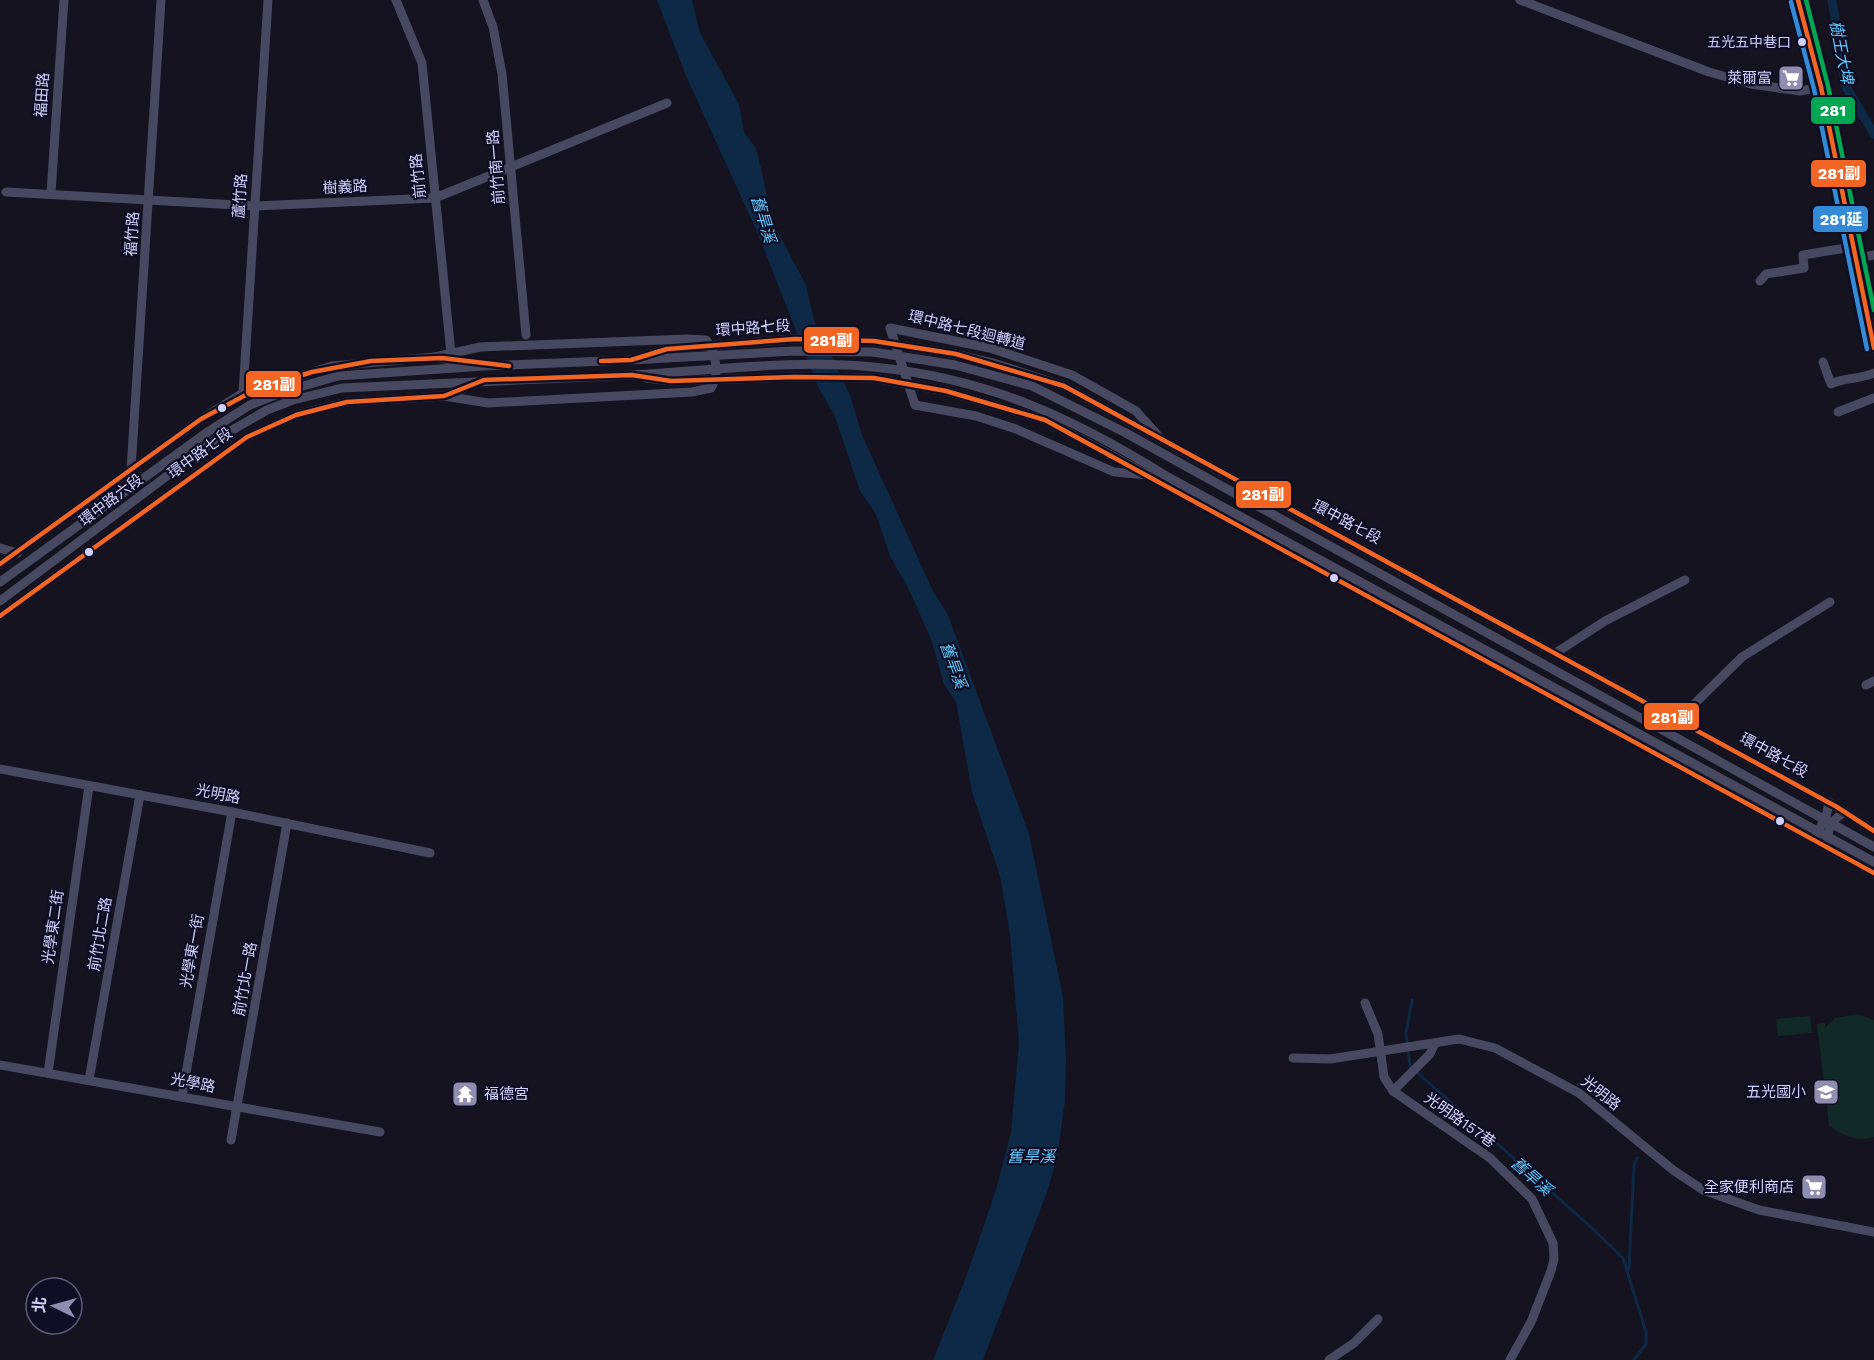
<svg xmlns="http://www.w3.org/2000/svg" width="1874" height="1360" viewBox="0 0 1874 1360" font-family="'Work Sans','Noto Sans TC',sans-serif">
<style>
.green{fill:#112a28}
.water{fill:#0e2945}
.lines{fill:none;stroke-linecap:round;stroke-linejoin:round}
.stream{stroke:#0e2945;stroke-width:3}
.canal{stroke:#0e2945;stroke-width:9}
.minor{stroke:#484960;stroke-width:9}
.minor-bridge{stroke:#484960;stroke-width:9}
.bus-1-casing{stroke:#0f0e24;stroke-width:9}
.bus-2-casing{stroke:#0f0e24;stroke-width:9}
.bus-3-casing{stroke:#0f0e24;stroke-width:9}
.bus-1{stroke:#f26522;stroke-width:4.5}
.bus-2{stroke:#338bd7;stroke-width:4.5}
.bus-3{stroke:#00a651;stroke-width:4.5}
.bus-dot{fill:#d1d1ff;stroke:#0f0e24;stroke-width:2}
.labels{text-anchor:middle;stroke-width:4.5;stroke-linejoin:round;paint-order:stroke}
.bus-label{font-size:14px;fill:#d1d1ff;stroke:#0f0e24;text-anchor:end}
.poi-label{font-size:15px;fill:#d1d1ff;stroke:#0f0e24;text-anchor:end}
.street-label{font-size:15px;fill:#d1d1ff;stroke:#0f0e24}
.water-label{font-size:16px;font-style:italic;fill:#60c8fe;stroke:#0f0e24}
.line-badge{stroke:#0f0e24;stroke-width:2}
.badge-label{font-size:16px;text-anchor:middle;font-weight:bold;fill:#fff}
</style>
<rect width="100%" height="100%" fill="#14131f"/>
<g class="green">
<path d="M 1857,1014 L 1874,1020 L 1874,1137 C 1856,1142 1843,1136 1829,1125 L 1817,1024 L 1825,1023 L 1825,1028 L 1835,1018 Z"/>
<path d="M 1810,1016 L 1812,1033 L 1778,1036 L 1776,1019 Z"/>
</g>
<path class="water" d="M 657,0 L 692,0 L 700,33 L 739,104 L 744,132 L 756,148 L 765,185 L 769,215 L 806,285 L 814,320 L 850,395 L 862,435 L 932,589 L 948,615 L 1029,834 L 1063,997 L 1066,1058 L 1065,1101 L 1057,1158 L 1047,1192 L 983,1360 L 933,1360 L 966,1277 L 996,1190 L 1011,1132 L 1019,1043 L 1010,935 L 1000,876 L 972,792 L 956,702 L 944,684 L 931,639 L 909,590 L 890,556 L 876,514 L 860,491 L 834,414 L 819,389 L 758,234 L 686,76 Z"/>
<g class="lines">
<g class="stream">
<path d="M 1412,1000 L 1406,1033 L 1410,1066 L 1592,1228 L 1623,1258 L 1646,1332 L 1646,1344 L 1634,1360"/>
<path d="M 1629,1269 L 1634,1165 L 1637,1158"/>
</g>
<path class="canal" d="M 1832,0 L 1846,87 L 1874,134"/>
<g class="minor">
<path d="M 396,0 L 422,63 L 451,354"/>
<path d="M 483,0 L 493,27 L 502,74 L 526,335"/>
<path d="M 1520,0 L 1709,72 L 1751,84 L 1800,91 L 1821,87"/>
<path d="M 1798,0 L 1821,87 L 1874,348"/>
<path d="M 6,192 L 255,206 L 435,198 L 667,103"/>
<path d="M 51,193 L 64,0"/>
<path d="M 1854,259 L 1874,255"/>
<path d="M 1760,281 L 1766,274 L 1804,268 L 1803,255 L 1852,247"/>
<path d="M 435,357 L 480,347 L 687,339 L 706,340 C 716,352 720,374 711,388 L 692,392 L 488,403 L 444,396"/>
<path d="M 1823,362 L 1831,384 C 1844,377 1858,380 1874,373"/>
<path d="M 243,393 L 268,0"/>
<path d="M 1838,412 L 1874,398"/>
<path d="M 131,469 L 161,0"/>
<path d="M 0,548 L 18,553"/>
<path d="M 0,564 L 201,419 L 243,393 L 332,366 L 435,357 L 470,364"/>
<path d="M 0,582 L 209,431 L 250,405 L 286,391 L 338,376 L 484,366 L 631,360"/>
<path d="M 0,601 L 215,440 L 267,410 L 293,400 L 342,388 L 632,375"/>
<path d="M 0,616 L 247,437 L 296,415 L 319,409 L 347,402 L 444,396 L 476,383"/>
<path d="M 1557,652 L 1605,621 L 1685,580"/>
<path d="M 1866,685 L 1874,681"/>
<path d="M 1678,720 L 1742,657 L 1830,602"/>
<path d="M 0,769 L 232,812 L 430,853"/>
<path d="M 1874,831 L 1837,807 L 1161,439 L 1136,411 L 1072,375 L 990,348 L 890,328 L 915,405 L 976,416 L 1016,429 L 1114,472 L 1148,475 L 1874,873"/>
<path d="M 1815,837 L 1826,817 L 1829,802"/>
<path d="M 1827,844 C 1827,829 1832,819 1845,812"/>
<path d="M 1365,1003 L 1378,1034 L 1384,1077 L 1393,1091 L 1490,1158 L 1532,1199 L 1553,1243 L 1554,1259 L 1551,1271 L 1531,1322 L 1510,1360"/>
<path d="M 1293,1058 L 1330,1059 L 1459,1039 L 1495,1048 L 1579,1093 L 1673,1170 L 1703,1190 L 1759,1210 L 1874,1232"/>
<path d="M 0,1065 L 380,1132"/>
<path d="M 48,1073 L 89,786"/>
<path d="M 89,1080 L 140,795"/>
<path d="M 1393,1091 L 1430,1054 L 1435,1043"/>
<path d="M 182,1096 L 232,812"/>
<path d="M 231,1140 L 287,823"/>
<path d="M 1329,1360 L 1354,1343 L 1378,1319"/>
</g>
<g class="minor-bridge">
<path d="M 641,357 L 667,349 L 795,339 L 874,341 L 956,354 L 993,363 L 1064,386 L 1161,439"/>
<path d="M 631,360 L 794,351 L 873,352 L 955,365 L 1032,386 L 1124,432 L 1874,847"/>
<path d="M 632,375 C 711,371 794,359 873,367 C 987,378 1072,417 1168,477 L 1874,862"/>
<path d="M 646,378 L 671,381 L 795,377 L 874,378 L 946,391 L 1045,420 L 1148,475"/>
</g>
<defs>
<g id="bus-1">
<path d="M 1798,0 L 1821,87 L 1874,348"/>
<path d="M 601,361 L 631,360 L 667,349 L 795,339 L 874,341 L 956,354 L 1064,386 L 1837,807 L 1874,831"/>
<path d="M 0,564 L 201,419 L 255,390 L 312,372 L 371,361 L 442,358 L 509,366"/>
<path d="M 0,616 L 247,437 L 296,415 L 347,402 L 444,396 L 484,380 L 632,375 L 671,381 L 795,377 L 874,378 L 946,391 L 1045,420 L 1874,873"/>
</g>
<path id="bus-2" d="M 1791,2 L 1814,89 L 1867,349"/>
<path id="bus-3" d="M 1806,0 L 1828,86 L 1874,310"/>
</defs>
<use href="#bus-1" class="bus-1-casing"/>
<use href="#bus-2" class="bus-2-casing"/>
<use href="#bus-3" class="bus-3-casing"/>
<use href="#bus-1" class="bus-1"/>
<use href="#bus-2" class="bus-2"/>
<use href="#bus-3" class="bus-3"/>
</g>
<defs>
<symbol id="supermarket-square" viewBox="-11 -11 22 22"><rect x="-9" y="-9" width="18" height="18" rx="4" fill="#8f8eb1" stroke="#0f0e24"/><path d="M-6-5.5h2.5l.6 2H6L4.5 2H-2.5L-4.4-4H-6ZM-1.5 3.2a1.3 1.3 0 1 0 .1 0ZM3 3.2a1.3 1.3 0 1 0 .1 0Z" fill="#fff"/></symbol>
<symbol id="school-square" viewBox="-11 -11 22 22"><rect x="-9" y="-9" width="18" height="18" rx="4" fill="#8f8eb1" stroke="#0f0e24"/><path d="M0-5L7-2L0 1L-7-2ZM-4 1L0 2.5L4 1V4Q0 6-4 4Z" fill="#fff"/></symbol>
<symbol id="temple-square" viewBox="-11 -11 22 22"><rect x="-9" y="-9" width="18" height="18" rx="4" fill="#8f8eb1" stroke="#0f0e24"/><path d="M0-6L5-2H3V0L6.5 2.5H4V6H1.5V3h-3V6H-4V2.5H-6.5L-3 0V-2H-5Z" fill="#fff"/></symbol>
</defs>
<g fill-rule="evenodd">
<use href="#supermarket-square" x="1776" y="63" width="30" height="30"/>
<use href="#school-square" x="1811" y="1077" width="30" height="30"/>
<use href="#temple-square" x="450" y="1079" width="30" height="30"/>
<use href="#supermarket-square" x="1799" y="1172" width="30" height="30"/>
</g>
<g class="bus-dot">
<circle cx="1802" cy="42" r="5"/>
<circle cx="222" cy="408" r="5"/>
<circle cx="89" cy="552" r="5"/>
<circle cx="1334" cy="578" r="5"/>
<circle cx="1780" cy="821" r="5"/>
</g>
<g class="labels">
<g class="bus-label">
<text x="1791" y="47">五光五中巷口</text>
</g>
<g class="poi-label">
<text x="1772" y="83">萊爾富</text>
<text x="1806" y="1097">五光國小</text>
<text x="484" y="1099" text-anchor="start">福德宮</text>
<text x="1794" y="1192">全家便利商店</text>
</g>
<g class="street-label">
<text transform="translate(42 95) rotate(-86)" y="5">福田路</text>
<text transform="translate(496 167) rotate(-95)" y="5">前竹南一路</text>
<text transform="translate(418 176) rotate(-96)" y="5">前竹路</text>
<text transform="translate(345 187) rotate(-3)" y="5">樹義路</text>
<text transform="translate(240 196) rotate(-86)" y="5">蘆竹路</text>
<text transform="translate(132 234) rotate(-86)" y="5">福竹路</text>
<text transform="translate(753 328) rotate(-4)" y="5">環中路七段</text>
<text transform="translate(967 330) rotate(14)" y="5">環中路七段迴轉道</text>
<text transform="translate(200 453) rotate(-36)" y="5">環中路七段</text>
<text transform="translate(111 500) rotate(-37)" y="5">環中路六段</text>
<text transform="translate(1347 522) rotate(28)" y="5">環中路七段</text>
<text transform="translate(1774 755) rotate(29)" y="5">環中路七段</text>
<text transform="translate(218 794) rotate(11)" y="5">光明路</text>
<text transform="translate(53 927) rotate(-82)" y="5">光學東二街</text>
<text transform="translate(100 934) rotate(-80)" y="5">前竹北二路</text>
<text transform="translate(192 951) rotate(-80)" y="5">光學東一街</text>
<text transform="translate(245 979) rotate(-80)" y="5">前竹北一路</text>
<text transform="translate(193 1083) rotate(11)" y="5">光學路</text>
<text transform="translate(1601 1093) rotate(38)" y="5">光明路</text>
<text transform="translate(1460 1120) rotate(35)" y="5">光明路157巷</text>
</g>
<g class="water-label">
<text transform="translate(1842 52) rotate(79)" y="6">樹王大埤</text>
<text transform="translate(764 219) rotate(73)" y="6">舊旱溪</text>
<text transform="translate(954 665) rotate(70)" y="6">舊旱溪</text>
<text x="1031" y="1162">舊旱溪</text>
<text transform="translate(1532 1176) rotate(42)" y="6">舊旱溪</text>
</g>
</g>
<g class="line-badge">
<rect x="1810" y="96" width="46" height="29" rx="6" fill="#00a651"/>
<rect x="1810" y="159" width="57" height="29" rx="6" fill="#f26522"/>
<rect x="1812" y="205" width="57" height="28" rx="6" fill="#338bd7"/>
<rect x="803" y="326" width="57" height="28" rx="6" fill="#f26522"/>
<rect x="245" y="370" width="57" height="28" rx="6" fill="#f26522"/>
<rect x="1235" y="480" width="57" height="29" rx="6" fill="#f26522"/>
<rect x="1643" y="702" width="57" height="29" rx="6" fill="#f26522"/>
</g>
<g class="badge-label">
<text x="1833" y="116">281</text>
<text x="1839" y="179">281副</text>
<text x="1841" y="225">281延</text>
<text x="831" y="346">281副</text>
<text x="274" y="390">281副</text>
<text x="1263" y="500">281副</text>
<text x="1672" y="723">281副</text>
</g>
<g transform="translate(54 1306) rotate(275)"><circle r="28" fill="#0f0e24" stroke="#5d5c7c" stroke-width="1.5"/>
<path d="M0-4.5L10 22L0 15L-10 22Z" fill="#8f8eb1"/>
<text y="-9" font-size="16" font-weight="bold" text-anchor="middle" fill="#d1d1ff">北</text>
</g>
</svg>
